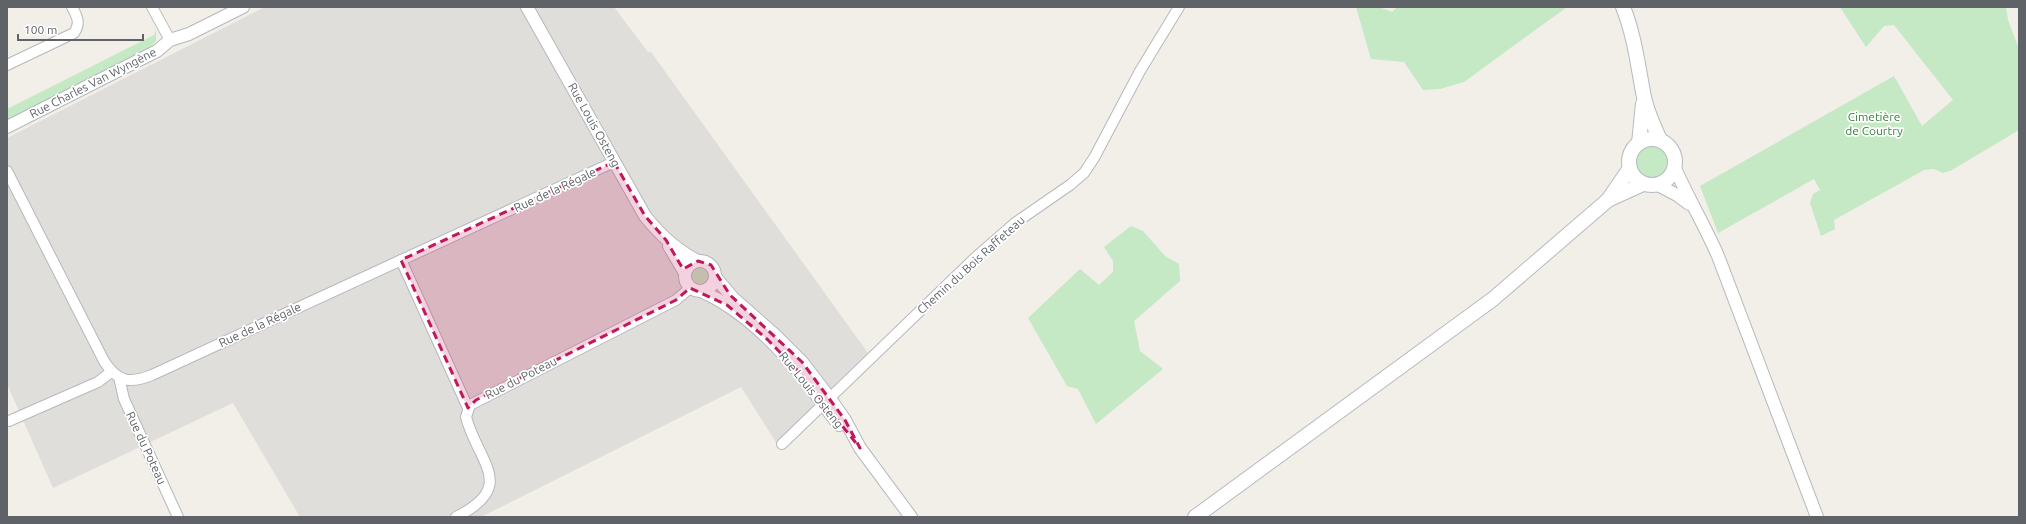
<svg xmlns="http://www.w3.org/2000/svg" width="2026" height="524" viewBox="0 0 2026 524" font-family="Ubuntu,sans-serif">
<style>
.industrial{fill:#e0deda}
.green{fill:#c5e8c5}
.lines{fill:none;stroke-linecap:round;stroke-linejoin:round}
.minor-casing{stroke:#b5b8bc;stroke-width:12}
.tertiary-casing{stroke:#b5b8bc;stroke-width:14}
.secondary-casing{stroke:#b6babf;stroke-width:16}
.minor{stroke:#fff;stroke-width:10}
.tertiary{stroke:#fff;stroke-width:12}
.secondary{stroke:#fff;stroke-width:14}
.marked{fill:#c2185b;fill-opacity:0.2;stroke:#c2185b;stroke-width:3;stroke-dasharray:8 5;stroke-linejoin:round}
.labels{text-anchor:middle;stroke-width:3.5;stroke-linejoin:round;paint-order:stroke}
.street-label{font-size:12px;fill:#5f6368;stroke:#fff}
.park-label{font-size:12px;fill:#348238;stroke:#fff}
</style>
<rect width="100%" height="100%" fill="#f1efe8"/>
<path class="industrial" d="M 265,7 L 614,7 L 648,52 L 651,52 L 868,353 L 820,399 L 777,444 L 741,387 L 481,517 L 300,517 L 233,403 L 53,488 L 7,384 L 7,138 Z"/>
<g class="green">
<path d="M 1356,7 L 1379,7 L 1392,12 L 1397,7 L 1567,7 L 1464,82 L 1440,89 L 1423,90 L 1404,62 L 1371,59 Z"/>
<path d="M 1840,7 L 2006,7 L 2008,20 L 2019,49 L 2019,130 L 1952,170 L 1943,173 L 1934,169 L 1924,170 L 1834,220 L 1835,229 L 1821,236 L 1810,203 L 1813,194 L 1820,190 L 1814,179 L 1718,233 L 1700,186 L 1894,76 L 1922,126 L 1953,100 L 1894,25 L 1884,26 L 1866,47 Z"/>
<path d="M 156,29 L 156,41 L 150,47 L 7,120 L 7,109 L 154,35 Z"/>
<circle cx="1652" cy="162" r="17"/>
<path d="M 1131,226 L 1143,231 L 1165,256 L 1179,264 L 1180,281 L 1134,321 L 1140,351 L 1163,369 L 1096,424 L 1078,389 L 1067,386 L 1028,318 L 1080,269 L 1099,285 L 1113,272 L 1113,261 L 1104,247 Z"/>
<path d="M 699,267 L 705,268 L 710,274 L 709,281 L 702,286 L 695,284 L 691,277 L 692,272 L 694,272 Z"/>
</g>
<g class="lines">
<defs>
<g id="minor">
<path d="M 152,7 L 170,40"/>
<path d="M 7,65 L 74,33 C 81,23 77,16 72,7"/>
<path d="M 7,171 L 104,361 C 117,382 130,384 152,375 L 614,162"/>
<path d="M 401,260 L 468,408"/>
<path d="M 119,377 L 124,399 L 178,517"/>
<path d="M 9,421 L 98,382 L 111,372"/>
<path d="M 782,444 L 976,257 L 1015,223 L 1070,185 L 1084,173 L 1094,158 L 1140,71 L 1179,7"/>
<path d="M 456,517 C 518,486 478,463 466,417 L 470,405 L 676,300 L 690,288"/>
</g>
<g id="tertiary">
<path d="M 527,7 L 645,216 C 660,235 676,250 698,261"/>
<path d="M 7,127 L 157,51 L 170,40 L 189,34 L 243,7"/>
<path d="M 1675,168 C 1688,198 1705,226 1718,256 L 1817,517"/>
<path d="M 1658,185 L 1677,195 L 1689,204"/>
<path d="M 669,246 L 685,273"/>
<circle cx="700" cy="276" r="15"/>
<path d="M 716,278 L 733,298 L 775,335 L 802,362 L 829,397 L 845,420 L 860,448 L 911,517"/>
<path d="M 703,292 C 739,308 773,341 799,372 C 813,389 825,408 839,425"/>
</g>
<g id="secondary">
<path d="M 1623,7 C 1635,37 1638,67 1644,97 C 1647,112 1654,126 1660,140"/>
<circle cx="1652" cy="162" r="23"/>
<path d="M 1639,143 L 1643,104"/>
<path d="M 1610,199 L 1643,184"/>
<path d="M 1195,517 L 1493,299 L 1608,200 L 1630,168"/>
</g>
</defs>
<use href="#minor" class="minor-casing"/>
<use href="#tertiary" class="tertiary-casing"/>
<use href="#secondary" class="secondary-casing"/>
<use href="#minor" class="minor"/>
<use href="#tertiary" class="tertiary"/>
<use href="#secondary" class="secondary"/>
</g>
<path class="marked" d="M 614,162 L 645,216 L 666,240 L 683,269 L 698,261 L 711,265 L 730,295 L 802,362 L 845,420 L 860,448 L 799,372 L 768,340 L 727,305 L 690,288 L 676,300 L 476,400 L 468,408 L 401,260 Z"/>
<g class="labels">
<g class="street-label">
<text transform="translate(93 83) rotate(-27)" y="4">Rue Charles Van Wyngène</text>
<text transform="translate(594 125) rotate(61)" y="4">Rue Louis Osteng</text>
<text transform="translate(555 190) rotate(-25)" y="4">Rue de la Régale</text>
<text transform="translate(971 265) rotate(-42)" y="4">Chemin du Bois Raffeteau</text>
<text transform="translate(260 325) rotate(-25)" y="4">Rue de la Régale</text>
<text transform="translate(521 378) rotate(-27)" y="4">Rue du Poteau</text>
<text transform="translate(811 390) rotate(51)" y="4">Rue Louis Osteng</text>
<text transform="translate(146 448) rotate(65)" y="4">Rue du Poteau</text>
</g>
<g class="park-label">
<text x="1874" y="121">Cimetière<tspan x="1874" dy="14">de Courtry</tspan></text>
</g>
</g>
<rect width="2026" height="524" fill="none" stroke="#5f6368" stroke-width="16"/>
<path d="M18 34v6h125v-6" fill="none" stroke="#5f6368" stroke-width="2"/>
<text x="24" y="34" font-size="12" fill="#5f6368" stroke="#ffffff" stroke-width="3" paint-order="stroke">100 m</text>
</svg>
